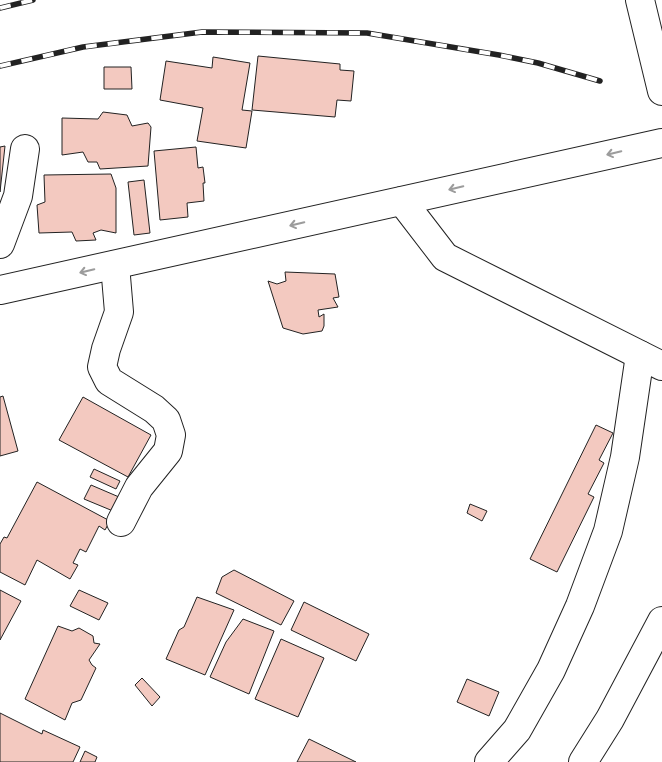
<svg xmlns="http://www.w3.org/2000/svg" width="662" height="762" viewBox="0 0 662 762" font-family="Rubik,sans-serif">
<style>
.building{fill:#f3c9c0;stroke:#222}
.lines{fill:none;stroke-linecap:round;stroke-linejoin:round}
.minor-casing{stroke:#222;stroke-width:30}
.major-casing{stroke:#222;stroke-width:30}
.minor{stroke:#fff;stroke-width:28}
.major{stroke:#fff;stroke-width:28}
.rail-casing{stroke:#222;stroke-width:5.5}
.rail{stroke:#fff;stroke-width:4;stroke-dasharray:11;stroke-linecap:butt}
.oneway{stroke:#9c9c9c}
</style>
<rect width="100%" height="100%" fill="#fff"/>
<g class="building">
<path d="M 258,56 L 340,64 L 340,70 L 354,71 L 351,101 L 337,100 L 335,117 L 252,110 Z"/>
<path d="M 213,57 L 250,63 L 242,110 L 252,111 L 246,148 L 197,141 L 203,108 L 160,100 L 166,61 L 212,68 Z"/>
<path d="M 104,67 L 131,67 L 132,89 L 104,89 Z"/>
<path d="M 103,112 L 127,115 L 132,126 L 148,123 L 151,127 L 148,166 L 100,169 L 97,162 L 88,162 L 83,152 L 62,155 L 62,118 L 98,119 Z"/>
<path d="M 5,146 L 0,192 L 0,147 Z"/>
<path d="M 196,147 L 198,168 L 203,167 L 205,183 L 203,183 L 204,201 L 187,203 L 188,217 L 160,220 L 154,151 Z"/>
<path d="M 111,174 L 116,188 L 116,233 L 101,230 L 93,233 L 96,240 L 76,241 L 72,232 L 39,233 L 37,205 L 45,202 L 44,175 Z"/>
<path d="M 144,180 L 150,233 L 134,235 L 128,182 Z"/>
<path d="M 285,272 L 335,274 L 339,297 L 333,298 L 338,307 L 318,310 L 319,317 L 324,314 L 324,326 L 322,331 L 303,334 L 283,328 L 268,281 L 277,284 L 286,281 Z"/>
<path d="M 3,396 L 18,451 L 0,456 L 0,397 Z"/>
<path d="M 83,397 L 151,435 L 128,477 L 59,440 Z"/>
<path d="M 596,425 L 613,433 L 599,460 L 604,463 L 588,494 L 594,497 L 557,572 L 530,559 Z"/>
<path d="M 94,469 L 120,481 L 116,489 L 90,477 Z"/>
<path d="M 37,482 L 110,521 L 105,530 L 99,526 L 86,552 L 80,549 L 73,563 L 78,565 L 70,579 L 37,560 L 25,585 L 0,572 L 0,544 L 4,537 L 7,538 Z"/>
<path d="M 91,485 L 119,497 L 113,511 L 84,499 Z"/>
<path d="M 470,504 L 487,511 L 482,521 L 467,513 Z"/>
<path d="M 234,570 L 294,601 L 281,625 L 216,593 L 222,577 Z"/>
<path d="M 0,590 L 21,601 L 0,640 Z"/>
<path d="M 79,590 L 108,603 L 99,620 L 70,606 Z"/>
<path d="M 197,597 L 234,610 L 205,675 L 166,659 L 179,630 L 184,627 Z"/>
<path d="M 304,602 L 369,634 L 356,661 L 291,630 Z"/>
<path d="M 243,619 L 274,631 L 249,694 L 210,677 L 226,642 Z"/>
<path d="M 58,626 L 72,631 L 79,628 L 93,636 L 94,643 L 100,644 L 89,660 L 92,665 L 96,668 L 81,700 L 72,703 L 65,720 L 25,699 Z"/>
<path d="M 281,639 L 324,658 L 298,717 L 255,699 Z"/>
<path d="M 142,678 L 160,697 L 152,706 L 135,685 Z"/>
<path d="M 467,679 L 499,692 L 489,716 L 457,702 Z"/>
<path d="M 0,713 L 42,734 L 43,730 L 80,747 L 73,762 L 0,762 Z"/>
<path d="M 309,739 L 356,762 L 297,762 Z"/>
<path d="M 85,751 L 97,757 L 95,762 L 80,762 Z"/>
</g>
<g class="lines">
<defs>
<g id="minor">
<path d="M 402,201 L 445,257 L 662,366"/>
<path d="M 0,244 L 18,196 L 25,149"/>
<path d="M 115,265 L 119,312 L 106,349 L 102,367 L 109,381 L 154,409 L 166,420 L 171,435 L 168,451 L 139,487 L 121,522"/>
<path d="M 0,290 L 662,143"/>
<path d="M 489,762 L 517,730 L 551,670 L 580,606 L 608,531 L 625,457 L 640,355"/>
</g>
<g id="major">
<path d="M 640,0 L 662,91"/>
<path d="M 583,762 L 610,719 L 662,621"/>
</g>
</defs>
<use href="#minor" class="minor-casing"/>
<use href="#major" class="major-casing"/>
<use href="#minor" class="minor"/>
<use href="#major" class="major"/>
<defs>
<g id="rail">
<path d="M 0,8 L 33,0"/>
<path d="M 0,66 L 83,47 L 202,32 L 367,33 L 499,55 L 538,63 L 600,81"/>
</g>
</defs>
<use href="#rail" class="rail-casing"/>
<use href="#rail" class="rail"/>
</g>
<defs><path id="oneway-shaft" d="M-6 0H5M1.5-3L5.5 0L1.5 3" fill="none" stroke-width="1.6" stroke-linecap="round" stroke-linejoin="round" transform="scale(1.25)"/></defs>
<g class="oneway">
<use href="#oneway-shaft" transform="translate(614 153) rotate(167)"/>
<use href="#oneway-shaft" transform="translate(456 188) rotate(167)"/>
<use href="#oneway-shaft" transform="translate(297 224) rotate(167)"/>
<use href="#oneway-shaft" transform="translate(87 271) rotate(167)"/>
</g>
</svg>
